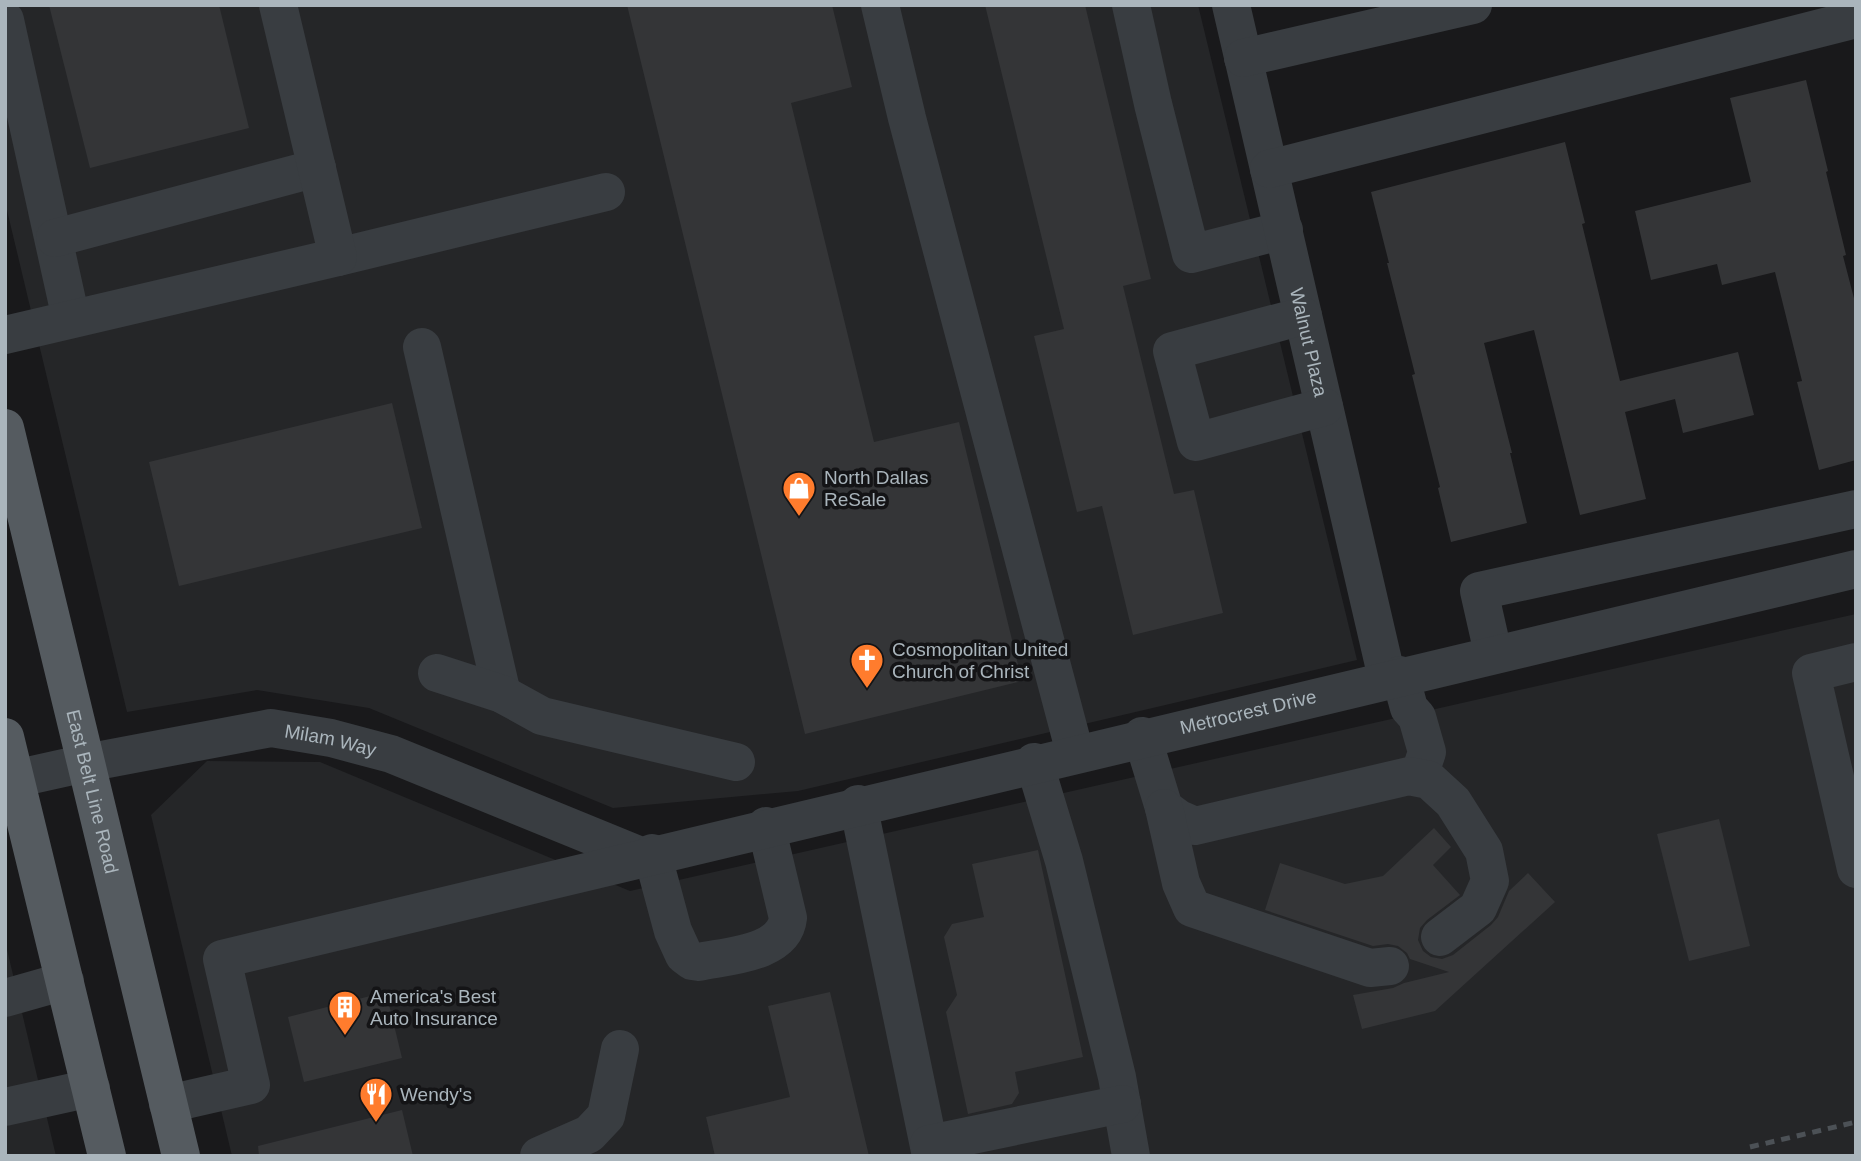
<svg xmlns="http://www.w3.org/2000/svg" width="1861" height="1161" viewBox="0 0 1861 1161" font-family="Helvetica,sans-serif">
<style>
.built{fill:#252628}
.building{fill:#343537}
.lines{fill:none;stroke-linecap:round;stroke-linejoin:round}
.minor{stroke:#393d41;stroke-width:38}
.major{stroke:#555b60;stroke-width:38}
.rail{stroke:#4c5156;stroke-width:5;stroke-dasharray:9 7;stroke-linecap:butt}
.labels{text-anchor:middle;stroke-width:7;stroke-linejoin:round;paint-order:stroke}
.street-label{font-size:19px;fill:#aab5bc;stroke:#141416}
.poi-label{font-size:19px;fill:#aab5bc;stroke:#141416;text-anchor:start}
</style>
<rect width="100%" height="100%" fill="#19191b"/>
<g class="built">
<path d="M 5,5 L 1198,5 L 1357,660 L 798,791 L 613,808 L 369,708 L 257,690 L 127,712 L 5,202 Z"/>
<path d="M 1856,614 L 1856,1156 L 232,1156 L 151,815 L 207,761 L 320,762 L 630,891 Z"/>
<path d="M 5,941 L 56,1156 L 5,1156 Z"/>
</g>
<g class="building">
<path d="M 49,5 L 219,5 L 249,128 L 90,168 Z"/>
<path d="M 627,5 L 832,5 L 852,87 L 791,103 L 874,442 L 959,422 L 1022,681 L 805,734 Z"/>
<path d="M 985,5 L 1085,5 L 1151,279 L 1123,286 L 1174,494 L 1194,490 L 1223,613 L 1133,635 L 1102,506 L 1077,512 L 1034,336 L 1064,329 Z"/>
<path d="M 1806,80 L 1828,171 L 1826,172 L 1846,255 L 1843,256 L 1856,306 L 1856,460 L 1819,470 L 1797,382 L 1802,381 L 1775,272 L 1722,285 L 1717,264 L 1651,280 L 1635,211 L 1751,182 L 1730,98 Z"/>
<path d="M 1565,142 L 1585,223 L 1582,224 L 1620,381 L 1738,352 L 1754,415 L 1683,433 L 1675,399 L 1625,412 L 1646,499 L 1580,515 L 1534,330 L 1484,343 L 1512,453 L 1510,453 L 1527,523 L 1451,542 L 1438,488 L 1440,487 L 1412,375 L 1415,374 L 1387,263 L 1389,263 L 1371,192 Z"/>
<path d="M 392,403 L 422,528 L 179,586 L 149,462 Z"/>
<path d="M 1719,819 L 1750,946 L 1689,961 L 1657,834 Z"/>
<path d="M 1434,828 L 1451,847 L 1433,865 L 1460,895 L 1427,920 L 1420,928 L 1418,940 L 1423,951 L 1431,957 L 1442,959 L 1453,955 L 1491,925 L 1498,917 L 1509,891 L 1528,873 L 1555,902 L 1435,1011 L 1362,1029 L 1353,995 L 1393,988 L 1404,983 L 1449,972 L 1410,959 L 1407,953 L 1398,946 L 1388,944 L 1373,946 L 1265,910 L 1280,863 L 1345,884 L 1383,876 Z"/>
<path d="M 1038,850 L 1083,1057 L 1015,1072 L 1019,1093 L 1012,1104 L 968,1114 L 946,1012 L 957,995 L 944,937 L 952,924 L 984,917 L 972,864 Z"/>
<path d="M 386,992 L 402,1058 L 304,1082 L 288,1017 Z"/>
<path d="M 830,992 L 869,1156 L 715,1156 L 706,1117 L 790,1097 L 768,1006 Z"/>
<path d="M 402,1110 L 413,1156 L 259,1156 L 258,1146 Z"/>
</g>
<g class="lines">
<g class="minor">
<path d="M 880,5 L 907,118 L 1075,753"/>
<path d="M 1131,5 L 1153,104 L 1191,254 L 1284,230"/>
<path id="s1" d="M 1231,5 L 1387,678"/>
<path d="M 5,20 L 71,319"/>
<path d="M 1243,58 L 1473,5"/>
<path d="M 1269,169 L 1856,19"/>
<path d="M 55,238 L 317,168"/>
<path d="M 338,257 L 606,192"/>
<path d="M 1303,316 L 1172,351 L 1196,442 L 1324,407"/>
<path d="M 5,335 L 338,257 L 278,5"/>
<path d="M 422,347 L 502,694"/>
<path d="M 1493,653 L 1479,591 L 1856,509"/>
<path d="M 1856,662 L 1811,673 L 1856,869"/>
<path d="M 437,673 L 502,694 L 542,716 L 736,762"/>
<path d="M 1400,675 L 1409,708 L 1417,717 L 1427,752 L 1423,764"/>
<path d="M 1142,736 L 1164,808 L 1179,819 L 1195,826 L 1409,776 L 1429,780 L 1453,802 L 1484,851 L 1490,881 L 1478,908 L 1440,937"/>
<path d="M 1034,762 L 1064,861 L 1117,1077 L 1131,1156"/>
<path id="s2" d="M 5,781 L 86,763 L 271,728 L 331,738 L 391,754 L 641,856"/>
<path d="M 858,804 L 931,1156"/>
<path d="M 1164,808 L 1181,883 L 1192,908 L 1370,968 L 1390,966"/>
<path d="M 652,853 L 673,931 L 684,955 L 692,961 L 699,962 C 727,956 784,954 788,918 L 766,826"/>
<path d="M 5,998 L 65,981"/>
<path id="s3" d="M 168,1104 L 251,1085 L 222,959 C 765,825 1310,696 1856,569"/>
<path d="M 5,1107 L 91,1088"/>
<path d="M 929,1144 L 1122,1104"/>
<path d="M 539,1156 L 589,1134 L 606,1116 L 620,1049"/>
</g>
<g class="major">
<path id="s4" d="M 5,428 L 181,1156"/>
<path d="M 5,737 L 107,1156"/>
</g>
<path class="rail" d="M 1750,1147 L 1856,1122"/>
</g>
<defs>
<symbol id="shop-pin" viewBox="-11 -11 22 30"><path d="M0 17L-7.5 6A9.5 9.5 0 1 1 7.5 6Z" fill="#ff7c2d" stroke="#141416"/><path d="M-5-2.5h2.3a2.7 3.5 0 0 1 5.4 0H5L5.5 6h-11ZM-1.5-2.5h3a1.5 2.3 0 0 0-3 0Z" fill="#fff"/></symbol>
<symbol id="church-pin" viewBox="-11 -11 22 30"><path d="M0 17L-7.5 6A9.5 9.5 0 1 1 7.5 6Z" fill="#ff7c2d" stroke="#141416"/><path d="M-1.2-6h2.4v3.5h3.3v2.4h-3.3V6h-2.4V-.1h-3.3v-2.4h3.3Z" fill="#fff"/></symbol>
<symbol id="building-pin" viewBox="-11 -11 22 30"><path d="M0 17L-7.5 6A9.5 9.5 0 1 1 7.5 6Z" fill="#ff7c2d" stroke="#141416"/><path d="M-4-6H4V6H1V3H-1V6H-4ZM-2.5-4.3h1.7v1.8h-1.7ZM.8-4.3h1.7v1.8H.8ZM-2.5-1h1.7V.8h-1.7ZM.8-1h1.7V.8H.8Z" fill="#fff"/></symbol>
<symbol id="restaurant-pin" viewBox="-11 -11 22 30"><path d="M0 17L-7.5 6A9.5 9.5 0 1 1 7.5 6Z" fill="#ff7c2d" stroke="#141416"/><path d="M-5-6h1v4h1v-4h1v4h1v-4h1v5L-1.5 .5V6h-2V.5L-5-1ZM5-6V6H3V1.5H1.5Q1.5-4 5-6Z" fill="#fff"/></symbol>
</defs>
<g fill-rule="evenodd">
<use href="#shop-pin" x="780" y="469" width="38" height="52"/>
<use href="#church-pin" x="848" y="641" width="38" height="52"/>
<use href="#building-pin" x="326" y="988" width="38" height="52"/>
<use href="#restaurant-pin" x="357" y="1075" width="38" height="52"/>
</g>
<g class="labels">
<g class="street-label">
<text dy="7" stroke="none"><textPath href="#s1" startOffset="346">Walnut Plaza</textPath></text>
<text dy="7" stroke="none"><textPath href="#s3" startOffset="1270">Metrocrest Drive</textPath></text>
<text dy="7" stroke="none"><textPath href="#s2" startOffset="332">Milam Way</textPath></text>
<text dy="7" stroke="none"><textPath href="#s4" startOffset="374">East Belt Line Road</textPath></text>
</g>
<g class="poi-label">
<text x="824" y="484">North Dallas<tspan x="824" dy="22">ReSale</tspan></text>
<text x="892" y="656">Cosmopolitan United<tspan x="892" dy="22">Church of Christ</tspan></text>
<text x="370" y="1003">America's Best<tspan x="370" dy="22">Auto Insurance</tspan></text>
<text x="400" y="1101">Wendy's</text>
</g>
</g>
<rect width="1861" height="1161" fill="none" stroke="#aab5bc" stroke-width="14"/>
</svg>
